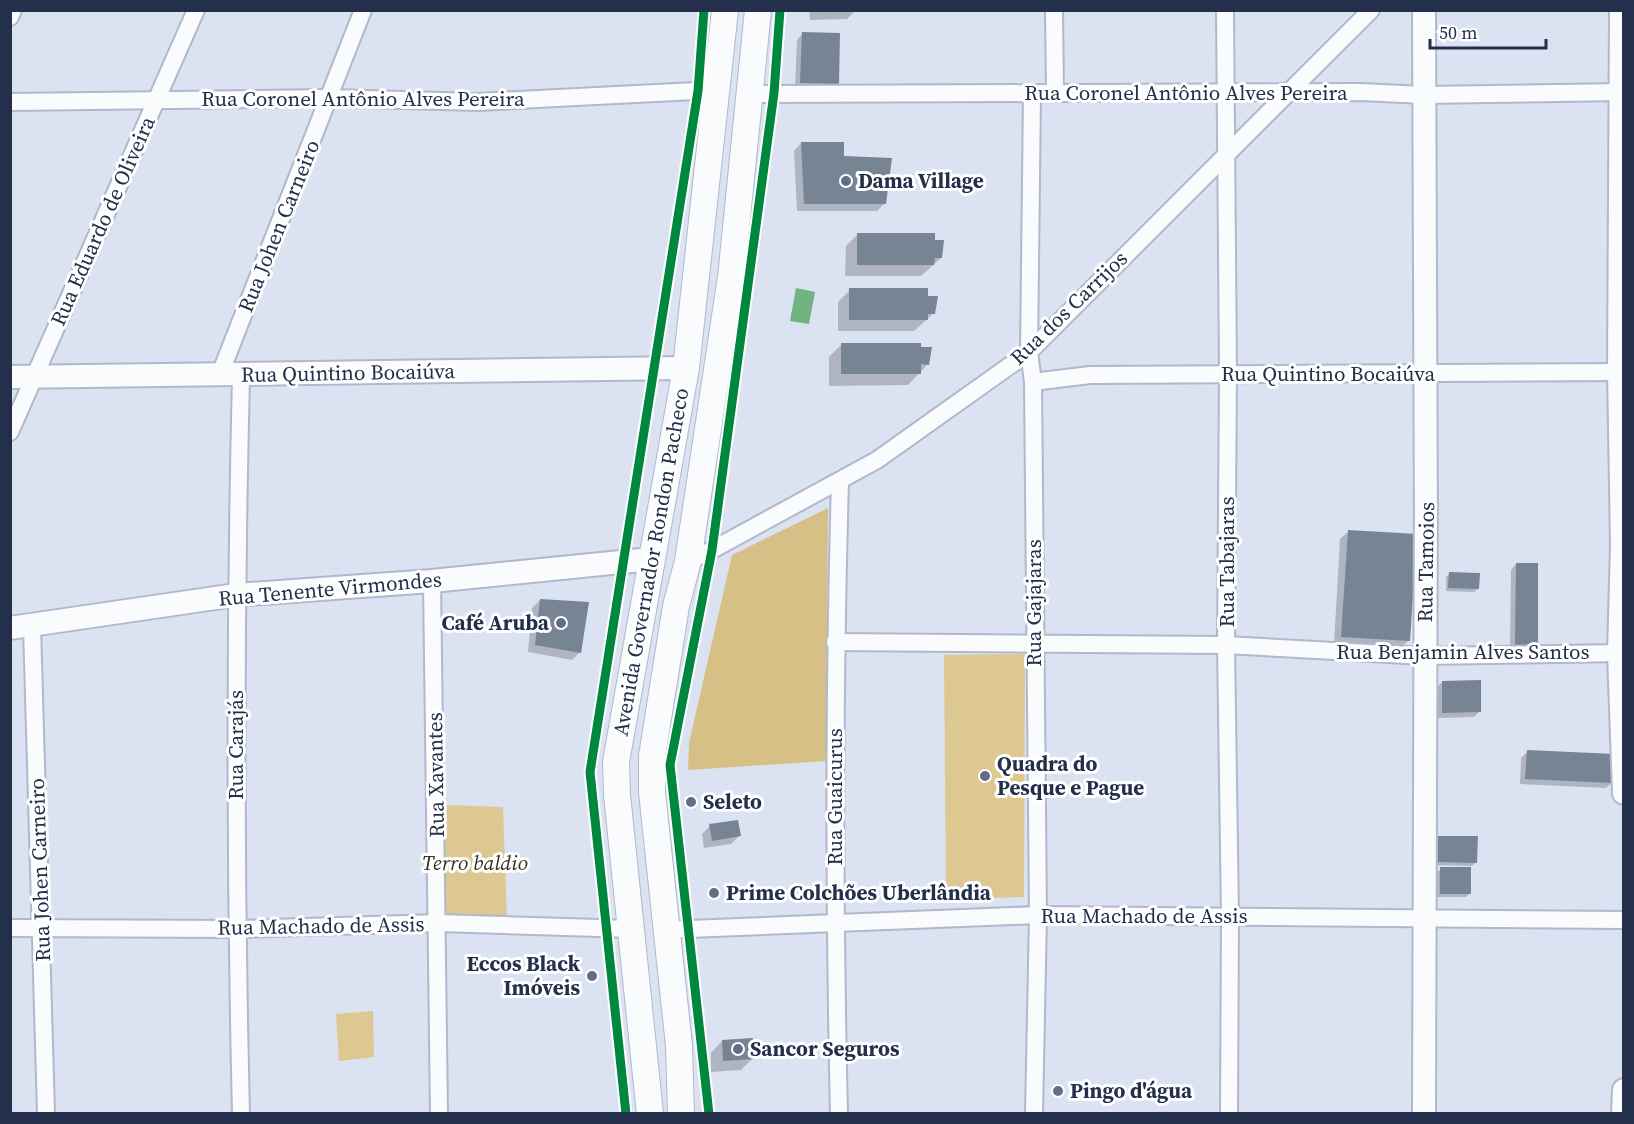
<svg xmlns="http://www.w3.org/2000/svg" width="1634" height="1124" viewBox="0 0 1634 1124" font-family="'Source Serif 4',serif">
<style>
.green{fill:#ddc891}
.forest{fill:#d6c085}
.water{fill:#71b281}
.shadow{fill:#0003}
.building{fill:#768493}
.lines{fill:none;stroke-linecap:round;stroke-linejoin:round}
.street-casing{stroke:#b0b8cc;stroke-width:20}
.secondary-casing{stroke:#b0b8cc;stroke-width:26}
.primary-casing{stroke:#b0b8cc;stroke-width:28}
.street{stroke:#fafbfd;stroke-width:16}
.secondary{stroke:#fafbfd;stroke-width:22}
.primary{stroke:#fafbfd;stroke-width:26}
.cycleway-casing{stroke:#fff;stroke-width:13}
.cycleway{stroke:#00873e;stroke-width:9}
.poi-dot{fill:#636e85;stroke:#fff;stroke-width:2}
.labels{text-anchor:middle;stroke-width:6;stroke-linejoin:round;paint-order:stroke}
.street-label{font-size:21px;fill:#232f4b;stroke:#fff}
.poi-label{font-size:21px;font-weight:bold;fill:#232f4b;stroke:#fff;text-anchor:start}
.park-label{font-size:21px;font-style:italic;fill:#382f1c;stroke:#fff}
</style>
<rect width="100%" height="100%" fill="#dbe2f2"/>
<g class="green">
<path d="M 1025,654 L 1024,897 L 946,899 L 944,655 Z"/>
<path d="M 445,805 L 503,807 L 507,921 L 445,919 Z"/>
<path d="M 373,1011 L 374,1057 L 339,1061 L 336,1014 Z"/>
</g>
<path class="forest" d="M 828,508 L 826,761 L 688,770 L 689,743 L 732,555 Z"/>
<path class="water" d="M 796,288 L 815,292 L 809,324 L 790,321 Z"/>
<g class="shadow">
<path d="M 809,10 L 856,10 L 847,19 L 810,20 Z"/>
<path d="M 802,34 L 837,83 L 832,89 L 795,88 L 797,40 Z"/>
<path d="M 801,143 L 842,157 L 885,203 L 877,211 L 797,211 L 794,151 Z"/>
<path d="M 858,234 L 933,241 L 941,258 L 921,276 L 845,276 L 846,246 Z"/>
<path d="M 850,290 L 926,297 L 934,313 L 914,331 L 838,331 L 838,302 Z"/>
<path d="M 841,345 L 928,364 L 908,385 L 829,386 L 829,357 Z"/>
<path d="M 1348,532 L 1409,640 L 1401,648 L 1334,644 L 1340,539 Z"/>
<path d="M 1516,564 L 1537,645 L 1531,650 L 1510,651 L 1511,570 Z"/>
<path d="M 1450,573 L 1478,589 L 1474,592 L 1446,591 L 1446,577 Z"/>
<path d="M 540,600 L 580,652 L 572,660 L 528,652 L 532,608 Z"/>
<path d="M 1442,682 L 1480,711 L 1474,717 L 1437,718 L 1436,688 Z"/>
<path d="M 1527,752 L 1612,782 L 1606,788 L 1520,784 L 1521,758 Z"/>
<path d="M 710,826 L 739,836 L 731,844 L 704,848 L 702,834 Z"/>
<path d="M 1439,837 L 1476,862 L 1472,866 L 1435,865 L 1436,841 Z"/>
<path d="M 1441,869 L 1470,893 L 1466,897 L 1437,897 L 1437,872 Z"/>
<path d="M 722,1041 L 753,1058 L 741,1070 L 711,1072 L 711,1053 Z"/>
</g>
<g class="building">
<path d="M 802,32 L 840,33 L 839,84 L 800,83 Z"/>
<path d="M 801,142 L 844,142 L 844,156 L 892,158 L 886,204 L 804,204 Z"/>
<path d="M 857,233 L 935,233 L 935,240 L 944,240 L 942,258 L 935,258 L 934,265 L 857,265 Z"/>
<path d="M 849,288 L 928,288 L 928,296 L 938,296 L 935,314 L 928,314 L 928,320 L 849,320 Z"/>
<path d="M 841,343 L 921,343 L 921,347 L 932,347 L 929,365 L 921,364 L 921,374 L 841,374 Z"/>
<path d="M 1348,530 L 1417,534 L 1410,641 L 1341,637 Z"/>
<path d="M 1516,563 L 1538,563 L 1538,645 L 1515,645 Z"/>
<path d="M 1449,572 L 1480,573 L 1479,589 L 1448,588 Z"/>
<path d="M 540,599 L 589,602 L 581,653 L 535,645 Z"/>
<path d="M 1481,680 L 1481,712 L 1442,713 L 1442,681 Z"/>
<path d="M 1527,750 L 1615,754 L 1613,783 L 1525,779 Z"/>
<path d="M 738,820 L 741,836 L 712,841 L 709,824 Z"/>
<path d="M 1438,836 L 1478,836 L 1477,863 L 1438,862 Z"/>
<rect x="1440" y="867" width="31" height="27"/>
<path d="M 753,1038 L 754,1059 L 723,1061 L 722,1040 Z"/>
</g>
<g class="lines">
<defs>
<g id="street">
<path d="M 1054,10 L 1055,92"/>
<path d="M 1225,10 L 1228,373 L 1226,645 L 1230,916 L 1229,1114"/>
<path d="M 10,17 L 13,10"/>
<path d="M 1032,93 L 1029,352 L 1033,382 L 1038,915 L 1034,1114"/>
<path d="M 749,94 L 1361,92 L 1423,95 L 1624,92"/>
<path d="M 10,102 L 330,98 L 478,102 L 715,90"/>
<path d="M 220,374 L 363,10"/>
<path d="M 1033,382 L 1090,375 L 1624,372"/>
<path d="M 10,432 L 196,10"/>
<path d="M 688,561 L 712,550 L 877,460 L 1029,352 L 1371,10"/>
<path d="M 432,581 L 439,1114"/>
<path d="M 32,626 L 46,1114"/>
<path d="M 835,642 L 1226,645 L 1424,656 L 1624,653"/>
<path d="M 10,928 L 237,929 L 439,923 L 631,929"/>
<path d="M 664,930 L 1038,915 L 1624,920"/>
<path d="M 241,1114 C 235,867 235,622 241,376"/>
<path d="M 839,1114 C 834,903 834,692 840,481"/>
</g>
<g id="secondary">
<path d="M 1621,10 L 1619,372 L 1622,545 L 1619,653 L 1624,793"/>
<path d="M 10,377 L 686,368"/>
<path d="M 10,628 L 236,595 L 432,581 L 651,559"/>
<path d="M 1424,1114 C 1426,746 1427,378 1424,10"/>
<path d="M 1623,1114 L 1624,1090"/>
</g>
<g id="primary">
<path d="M 650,1114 L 617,795 L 616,762 L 686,368 L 725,10"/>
<path d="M 681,1114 L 679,1046 L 652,792 L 652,756 L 676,606 L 688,561 L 731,277 L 758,10"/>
</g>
</defs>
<use href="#street" class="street-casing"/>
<use href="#secondary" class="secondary-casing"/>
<use href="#primary" class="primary-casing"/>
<use href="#street" class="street"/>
<use href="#secondary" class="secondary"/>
<use href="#primary" class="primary"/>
<defs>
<g id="cycleway">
<path d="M 626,1114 L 590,772 L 698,91 L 704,10"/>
<path d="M 709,1114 L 670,765 L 712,550 L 774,93 L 780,10"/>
</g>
</defs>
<use href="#cycleway" class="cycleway-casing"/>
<use href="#cycleway" class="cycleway"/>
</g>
<g class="poi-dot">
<circle cx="846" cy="181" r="6"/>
<circle cx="561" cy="623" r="6"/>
<circle cx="985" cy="776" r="6"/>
<circle cx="691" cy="802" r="6"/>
<circle cx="714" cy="893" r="6"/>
<circle cx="592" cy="976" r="6"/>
<circle cx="738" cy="1049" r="6"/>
<circle cx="1058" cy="1091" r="6"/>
</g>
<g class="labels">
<g class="street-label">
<text x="1186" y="100">Rua Coronel Antônio Alves Pereira</text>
<text x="363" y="106">Rua Coronel Antônio Alves Pereira</text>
<text transform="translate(103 221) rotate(-66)" y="7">Rua Eduardo de Oliveira</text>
<text transform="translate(279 226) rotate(-68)" y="7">Rua Johen Carneiro</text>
<text transform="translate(1069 308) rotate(-44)" y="7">Rua dos Carrijos</text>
<text transform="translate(348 373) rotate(-1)" y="7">Rua Quintino Bocaiúva</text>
<text x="1328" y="381">Rua Quintino Bocaiúva</text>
<text transform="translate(651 562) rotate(-80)" y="7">Avenida Governador Rondon Pacheco</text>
<text transform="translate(1227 562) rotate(-90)" y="7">Rua Tabajaras</text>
<text transform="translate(1426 562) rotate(-89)" y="7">Rua Tamoios</text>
<text transform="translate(330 589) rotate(-5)" y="7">Rua Tenente Virmondes</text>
<text transform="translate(1034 603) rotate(-90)" y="7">Rua Gajajaras</text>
<text x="1463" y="659">Rua Benjamin Alves Santos</text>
<text transform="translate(236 745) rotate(-90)" y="7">Rua Carajás</text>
<text transform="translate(436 775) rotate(-91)" y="7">Rua Xavantes</text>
<text transform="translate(835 797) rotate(-90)" y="7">Rua Guaicurus</text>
<text transform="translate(40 870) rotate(-92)" y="7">Rua Johen Carneiro</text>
<text x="1144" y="923">Rua Machado de Assis</text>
<text transform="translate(321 926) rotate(-1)" y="7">Rua Machado de Assis</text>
</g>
<g class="poi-label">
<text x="858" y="188">Dama Village</text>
<text x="549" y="630" text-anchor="end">Café Aruba</text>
<text x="997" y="771">Quadra do<tspan x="997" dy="24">Pesque e Pague</tspan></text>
<text x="703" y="809">Seleto</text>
<text x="726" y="900">Prime Colchões Uberlândia</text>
<text x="580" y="971" text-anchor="end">Eccos Black<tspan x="580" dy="24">Imóveis</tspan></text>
<text x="750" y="1056">Sancor Seguros</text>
<text x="1070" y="1098">Pingo d'água</text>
</g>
<g class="park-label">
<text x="475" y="870">Terro baldio</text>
</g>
</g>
<rect width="1634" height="1124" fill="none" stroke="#232f4b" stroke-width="24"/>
<path d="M1430 39v9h116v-9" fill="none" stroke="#232f4b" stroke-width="3"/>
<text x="1439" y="39" font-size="18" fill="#232f4b" stroke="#ffffff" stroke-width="4.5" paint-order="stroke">50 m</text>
</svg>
